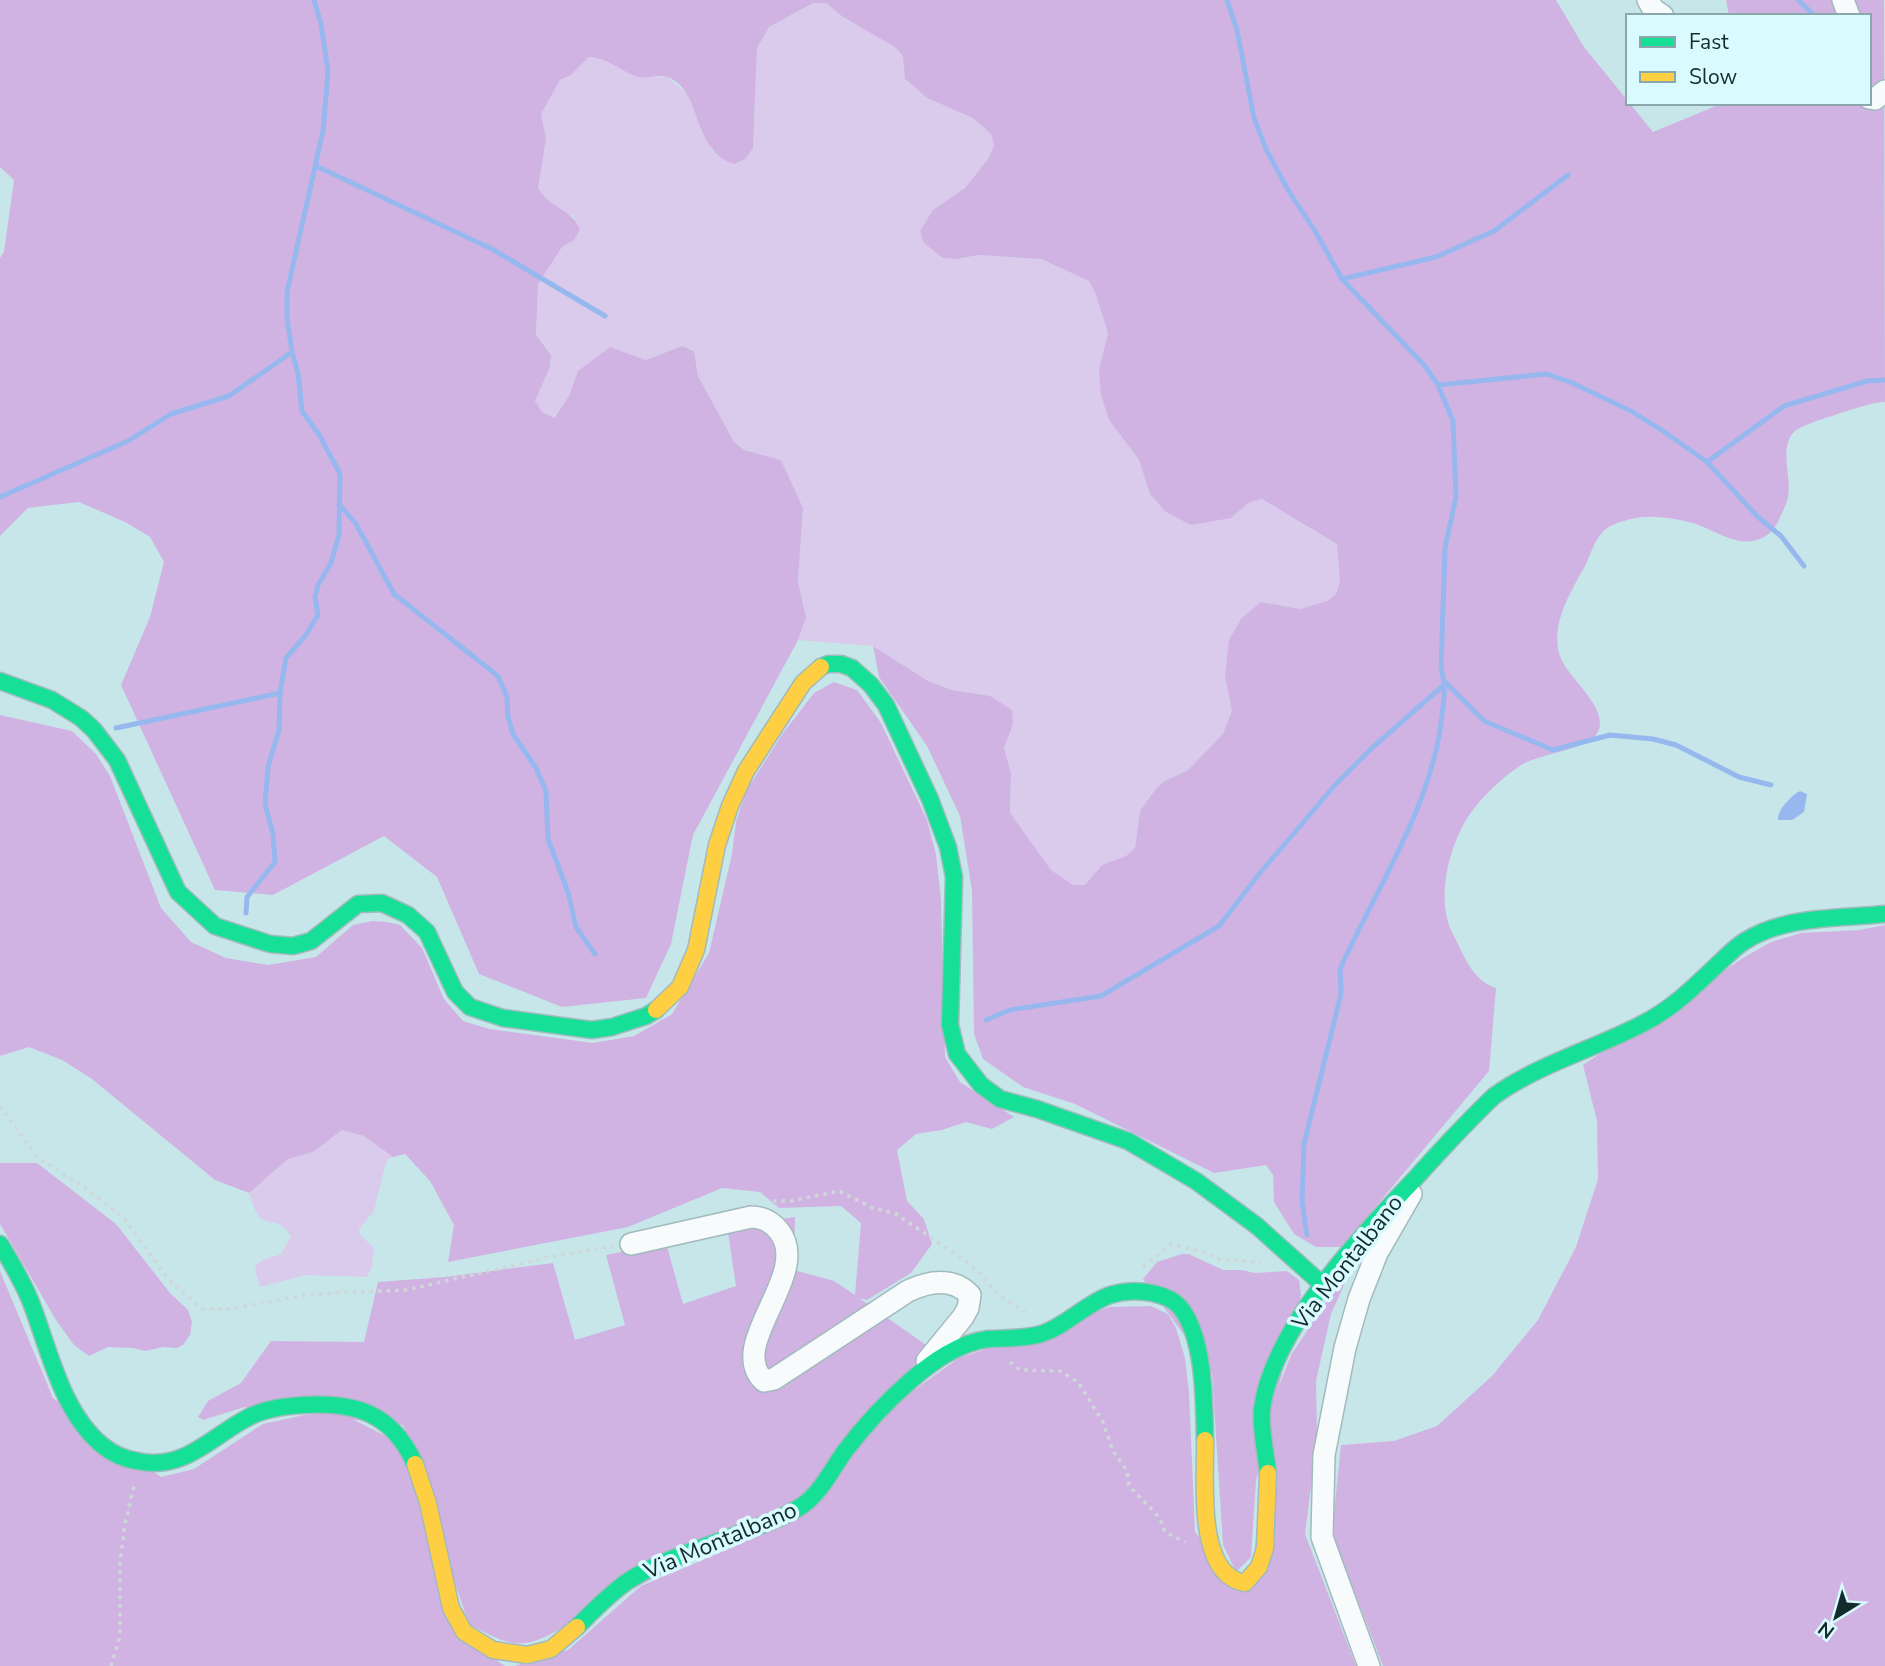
<svg xmlns="http://www.w3.org/2000/svg" width="1885" height="1666" viewBox="0 0 1885 1666" font-family="'Nunito Sans',sans-serif">
<style>
.green{fill:#dacaeb}
.forest{fill:#d1b3e3}
.water{fill:#97b8ee}
.lines{fill:none;stroke-linecap:round;stroke-linejoin:round}
.stream{stroke:#97b8ee;stroke-width:5}
.street-casing{stroke:#a1babd;stroke-width:24}
.fast-casing{stroke:#a1babd;stroke-width:19}
.slow-casing{stroke:#a1babd;stroke-width:19}
.path{stroke:#cfd8d9;stroke-width:3.5;stroke-dasharray:3.5 5;stroke-linecap:butt}
.street{stroke:#f7fbfc;stroke-width:21}
.fast{stroke:#16e098;stroke-width:16}
.slow{stroke:#ffcf43;stroke-width:16}
.labels{text-anchor:middle;stroke-width:7;stroke-linejoin:round;paint-order:stroke}
.street-label{font-size:23px;fill:#132b2d;stroke:#d9fbff}
</style>
<rect width="100%" height="100%" fill="#c7e6ea"/>
<g class="green">
<path d="M 813,3 L 826,3 L 843,17 L 895,46 L 903,55 L 905,79 L 927,98 L 973,118 L 991,134 L 994,146 L 988,159 L 965,188 L 933,210 L 956,259 L 979,255 L 1041,259 L 1089,281 L 1095,292 L 1108,333 L 1099,370 L 1109,420 L 1139,460 L 1150,494 L 1231,518 L 1250,502 L 1262,499 L 1337,544 L 1340,581 L 1336,594 L 1327,601 L 1300,609 L 1261,602 L 1225,676 L 1233,711 L 1223,734 L 1188,770 L 1164,782 L 1140,811 L 1135,848 L 1126,856 L 1102,865 L 1086,885 L 1073,885 L 1051,870 L 1010,813 L 1011,773 L 1004,748 L 1013,724 L 990,696 L 952,690 L 928,681 L 873,646 L 798,640 L 806,616 L 798,581 L 803,508 L 781,460 L 744,450 L 734,442 L 698,376 L 694,351 L 682,346 L 646,360 L 610,347 L 579,371 L 569,396 L 553,418 L 542,413 L 535,401 L 550,367 L 551,355 L 536,335 L 538,284 L 562,247 L 574,240 L 575,218 L 544,198 L 537,188 L 546,138 L 541,114 L 560,80 L 571,75 L 589,57 L 602,58 L 640,77 L 667,77 L 687,94 L 712,151 L 753,148 L 757,48 L 769,26 Z"/>
<path d="M 342,1130 L 364,1136 L 393,1157 L 388,1159 L 385,1166 L 374,1211 L 359,1229 L 360,1235 L 374,1248 L 372,1267 L 367,1277 L 306,1275 L 260,1287 L 255,1269 C 259,1257 271,1259 281,1254 L 291,1237 C 279,1214 270,1230 258,1215 C 254,1210 252,1199 249,1193 L 288,1159 L 313,1152 Z"/>
</g>
<g class="forest">
<path d="M 0,0 L 1556,0 L 1584,47 L 1653,132 L 1723,103 L 1869,103 L 1869,16 L 1729,16 L 1726,0 L 1884,0 L 1885,402 L 1874,403 C 1860,407 1802,424 1795,431 C 1778,447 1792,476 1788,497 C 1787,503 1783,511 1780,517 C 1777,525 1772,533 1764,537 C 1738,551 1714,528 1689,522 C 1669,517 1647,514 1627,520 C 1616,523 1607,526 1600,535 C 1594,543 1590,555 1586,564 C 1572,590 1551,622 1559,653 C 1565,678 1614,709 1596,735 C 1586,749 1541,754 1523,764 C 1502,777 1479,799 1466,820 C 1448,851 1435,903 1454,936 C 1464,956 1473,981 1496,988 L 1489,1071 L 1342,1247 L 1316,1247 L 1294,1234 L 1274,1202 L 1273,1175 L 1266,1165 L 1214,1173 L 1075,1104 L 1023,1087 L 983,1059 L 974,1034 L 972,891 L 960,816 L 927,746 L 879,677 L 873,646 L 928,681 L 952,690 L 990,696 L 1012,710 L 1013,724 L 1004,748 L 1011,773 L 1010,813 L 1051,870 L 1073,885 L 1085,885 L 1102,865 L 1126,856 L 1135,848 L 1140,811 L 1155,790 L 1163,782 L 1188,770 L 1223,734 L 1232,711 L 1225,676 L 1229,640 L 1241,619 L 1261,602 L 1300,609 L 1327,601 L 1336,594 L 1340,581 L 1337,544 L 1262,499 L 1250,502 L 1231,518 L 1191,525 L 1166,512 L 1150,494 L 1139,460 L 1109,420 L 1101,395 L 1099,370 L 1108,333 L 1095,292 L 1089,281 L 1041,259 L 979,255 L 956,259 L 943,258 L 924,243 L 920,231 L 933,210 L 965,188 L 988,159 L 994,146 L 991,134 L 973,118 L 927,98 L 905,79 L 903,56 L 895,47 L 843,17 L 826,3 L 813,3 L 769,27 L 757,48 L 753,148 L 746,158 L 735,164 C 691,152 703,89 667,77 C 659,74 648,79 639,77 C 621,72 609,58 589,57 L 571,75 L 560,80 L 541,114 L 546,138 L 538,188 C 550,209 570,207 580,229 L 574,240 L 562,247 L 538,284 L 536,335 L 551,355 L 550,367 L 535,401 L 542,412 L 554,418 L 569,396 L 578,371 L 610,347 L 646,360 L 682,346 L 694,351 L 698,376 L 734,442 L 744,450 L 781,460 L 803,508 L 798,581 L 806,617 L 798,640 L 693,835 L 671,944 L 646,998 L 562,1007 L 479,974 L 437,877 L 384,836 L 273,895 L 215,890 L 121,685 L 150,617 L 164,562 L 150,537 L 125,522 L 79,502 L 28,508 L 0,536 L 0,258 L 4,252 L 14,180 L 0,167 Z"/>
<path d="M 834,682 L 857,690 L 881,723 L 927,820 L 936,854 L 941,899 L 945,1057 L 960,1082 L 1014,1117 L 992,1129 L 966,1122 L 942,1130 L 916,1134 L 897,1150 L 907,1201 L 924,1219 L 932,1244 L 911,1273 L 867,1300 L 859,1298 L 929,1347 L 802,1497 L 547,1636 C 513,1652 501,1639 469,1625 L 403,1425 L 245,1407 L 203,1420 L 198,1417 L 208,1401 L 241,1383 L 271,1341 L 364,1342 L 378,1282 L 445,1277 L 553,1263 L 575,1340 L 625,1325 L 606,1255 L 666,1243 L 683,1304 L 736,1286 L 727,1226 L 795,1217 L 794,1270 L 834,1281 L 855,1295 L 861,1223 L 841,1206 L 779,1208 L 760,1192 L 722,1188 L 628,1227 L 448,1262 L 454,1225 L 430,1181 L 405,1154 L 393,1157 L 364,1136 L 342,1130 L 313,1152 L 288,1159 L 249,1193 L 215,1180 L 92,1079 L 62,1060 L 29,1047 L 0,1056 L 0,715 L 72,731 L 96,754 L 110,776 L 161,908 L 191,942 L 226,958 L 268,965 L 316,957 L 353,925 L 372,921 L 387,922 L 400,925 L 422,948 L 444,999 L 463,1021 L 489,1029 L 593,1043 L 634,1036 L 672,1014 L 709,953 L 732,854 L 736,822 L 746,791 L 783,733 L 814,693 Z"/>
<path d="M 1885,925 L 1885,1666 L 1383,1666 L 1332,1533 L 1341,1445 L 1394,1441 L 1437,1426 L 1492,1376 L 1538,1320 L 1576,1247 L 1598,1179 L 1597,1121 L 1583,1065 L 1743,958 L 1771,942 L 1801,933 L 1859,930 Z"/>
<path d="M 0,1163 L 37,1163 L 116,1224 L 170,1293 L 188,1310 L 192,1322 L 190,1335 L 183,1345 L 177,1348 L 163,1347 L 145,1351 L 133,1348 L 108,1347 L 89,1356 L 74,1345 L 56,1320 L 0,1224 Z"/>
<path d="M 1182,1254 L 1189,1254 L 1223,1270 L 1242,1270 L 1255,1273 L 1287,1271 L 1299,1280 L 1301,1295 L 1256,1481 L 1251,1557 L 1236,1572 L 1223,1545 L 1212,1373 L 1143,1279 L 1157,1262 Z"/>
<path d="M 1358,1254 L 1331,1314 L 1316,1381 L 1317,1440 L 1305,1534 L 1356,1666 L 514,1666 L 568,1650 L 641,1586 L 743,1543 L 893,1405 L 959,1358 L 1110,1307 L 1151,1306 L 1168,1314 L 1176,1328 L 1185,1358 L 1189,1392 L 1195,1532 L 1250,1591 L 1271,1407 L 1291,1355 Z"/>
<path d="M 0,1271 L 53,1398 L 161,1477 L 194,1469 L 263,1424 L 304,1415 L 345,1415 L 393,1440 L 412,1479 L 451,1629 L 505,1666 L 0,1666 Z"/>
</g>
<path class="water" d="M 1800,791 L 1807,794 L 1804,812 L 1792,820 L 1778,820 C 1777,810 1791,796 1800,791 Z"/>
<g class="lines">
<g class="stream">
<path d="M 1227,0 L 1237,30 L 1254,118 L 1266,149 L 1288,190 L 1315,231 L 1342,279 L 1425,366 L 1438,385 L 1453,421 L 1456,497 L 1445,548 L 1441,668 C 1446,685 1444,698 1442,716 C 1432,806 1377,887 1340,969 L 1341,994 L 1304,1144 L 1302,1202 L 1307,1235"/>
<path d="M 1798,0 L 1815,16"/>
<path d="M 316,166 L 492,249 L 605,316"/>
<path d="M 1342,279 L 1436,257 L 1494,231 L 1568,175"/>
<path d="M 1438,385 L 1547,374 L 1570,382 L 1631,411 L 1663,431 L 1707,462 L 1758,517 L 1781,536 L 1804,566"/>
<path d="M 1707,462 L 1784,406 L 1867,381 L 1885,380"/>
<path d="M 0,497 L 128,441 L 171,414 L 229,396 L 292,352"/>
<path d="M 339,504 L 356,524 L 394,594 L 498,676 L 507,697 L 508,717 L 513,734 L 536,768 L 546,791 L 548,839 L 568,892 L 576,927 L 595,954"/>
<path d="M 1446,683 L 1484,721 L 1553,750 L 1610,735 L 1653,739 L 1676,745 L 1739,777 L 1771,785"/>
<path d="M 116,728 L 280,693"/>
<path d="M 246,913 L 247,897 L 275,862 L 273,834 L 265,804 L 268,767 L 279,730 L 280,693 L 286,658 L 305,636 L 318,615 L 315,597 L 318,585 L 331,563 L 339,535 L 340,474 L 320,436 L 302,411 L 298,373 L 292,352 L 287,318 L 287,292 L 323,131 L 328,72 L 321,24 L 314,0"/>
<path d="M 986,1020 L 1010,1010 L 1101,996 L 1219,926 L 1260,873 L 1335,785 L 1372,748 L 1446,683"/>
</g>
<defs>
<g id="street">
<path d="M 1648,0 L 1653,9 L 1663,16"/>
<path d="M 1843,0 L 1849,16"/>
<path d="M 1869,98 L 1875,99 L 1885,91"/>
<path d="M 631,1244 L 751,1217 C 762,1217 772,1222 779,1231 C 813,1274 725,1344 764,1381 L 774,1379 L 908,1291 C 929,1281 953,1277 970,1295 L 968,1308 L 963,1317 L 927,1361"/>
<path d="M 1369,1666 L 1322,1537 L 1324,1455 L 1345,1348 L 1359,1299 L 1377,1253 L 1411,1194"/>
</g>
<g id="fast">
<path d="M 821,667 L 828,664 L 841,664 L 852,668 L 871,685 L 886,705 L 930,799 L 948,847 L 954,877 L 950,1025 L 957,1054 L 981,1085 L 1000,1099 L 1037,1109 L 1128,1141 L 1196,1181 L 1257,1226 L 1324,1286"/>
<path d="M 0,681 L 52,700 L 81,718 L 94,730 L 117,760 L 178,892 L 215,926 L 270,944 L 293,946 L 311,941 L 358,904 L 382,903 L 408,915 L 427,932 L 455,992 L 470,1007 L 503,1018 L 592,1030 L 612,1027 L 646,1016 L 656,1010"/>
<path d="M 0,1244 C 11,1262 22,1281 30,1300 C 49,1348 61,1412 103,1446 C 113,1454 124,1459 137,1461 C 185,1472 212,1435 251,1416 C 267,1408 286,1406 303,1405 C 356,1402 392,1413 415,1464"/>
<path d="M 1268,1473 C 1266,1453 1260,1429 1262,1409 C 1272,1330 1359,1238 1413,1181 C 1439,1152 1466,1123 1494,1096 C 1539,1064 1594,1049 1642,1024 C 1672,1009 1694,987 1717,965 C 1726,957 1735,947 1745,941 C 1787,915 1838,919 1885,914"/>
<path d="M 577,1627 C 593,1611 609,1594 628,1581 C 659,1561 696,1550 730,1537 C 754,1528 782,1519 803,1505 C 822,1491 832,1469 845,1451 C 864,1426 886,1402 910,1381 C 932,1362 958,1343 988,1339 C 1006,1338 1024,1339 1041,1334 C 1066,1326 1085,1304 1110,1295 C 1123,1291 1138,1290 1152,1293 C 1162,1295 1173,1299 1180,1307 C 1205,1338 1204,1402 1205,1440"/>
</g>
<g id="slow">
<path d="M 656,1010 L 680,987 L 696,950 L 717,845 L 730,806 L 746,771 L 803,683 L 821,667"/>
<path d="M 1205,1440 C 1206,1478 1195,1575 1245,1583 L 1259,1567 L 1265,1548 L 1268,1473"/>
<path d="M 415,1464 L 428,1503 L 451,1608 L 464,1632 L 493,1650 L 527,1655 L 551,1649 L 577,1627"/>
</g>
</defs>
<use href="#street" class="street-casing"/>
<use href="#fast" class="fast-casing"/>
<use href="#slow" class="slow-casing"/>
<g class="path">
<path d="M 0,1106 L 37,1157 L 88,1190 L 123,1217 L 168,1279 L 202,1309 L 230,1309 L 311,1294 L 406,1290 L 549,1257 L 614,1246"/>
<path d="M 773,1201 L 791,1201 L 839,1191 L 873,1208 L 896,1214 L 967,1262 L 979,1272 L 995,1292 L 1026,1313"/>
<path d="M 1143,1267 L 1171,1244 L 1203,1252 L 1221,1260 L 1261,1262"/>
<path d="M 1010,1362 L 1020,1370 L 1060,1371 L 1078,1382 L 1103,1422 L 1113,1451 L 1127,1471 L 1129,1486 L 1160,1518 L 1165,1532 L 1185,1542"/>
<path d="M 111,1666 L 120,1636 L 120,1563 L 125,1524 L 135,1482"/>
</g>
<use href="#street" class="street"/>
<use href="#fast" class="fast"/>
<use href="#slow" class="slow"/>
</g>
<g class="labels">
<g class="street-label">
<text transform="translate(1347 1262) rotate(-52)" y="8">Via Montalbano</text>
<text transform="translate(720 1540) rotate(-23)" y="8">Via Montalbano</text>
</g>
</g>
<rect x="1626" y="14" width="245" height="91" fill="#d9fbff" stroke="#8aa8ab" stroke-width="2"/>
<rect x="1640" y="37" width="35" height="10" fill="#16e098" stroke="#8aa8ab" stroke-width="2"/>
<text x="1689" y="49" font-size="21" fill="#132b2d">Fast</text>
<rect x="1640" y="72" width="35" height="10" fill="#ffcf43" stroke="#8aa8ab" stroke-width="2"/>
<text x="1689" y="84" font-size="21" fill="#132b2d">Slow</text>
<g transform="translate(1836 1617) rotate(217)" stroke="#d9fbff" stroke-width="5" paint-order="stroke">
<path d="M0-5L12 26L0 18L-12 26Z" fill="#132b2d"/>
<text y="-10" font-size="19" font-weight="bold" text-anchor="middle" fill="#132b2d">N</text>
</g>
</svg>
